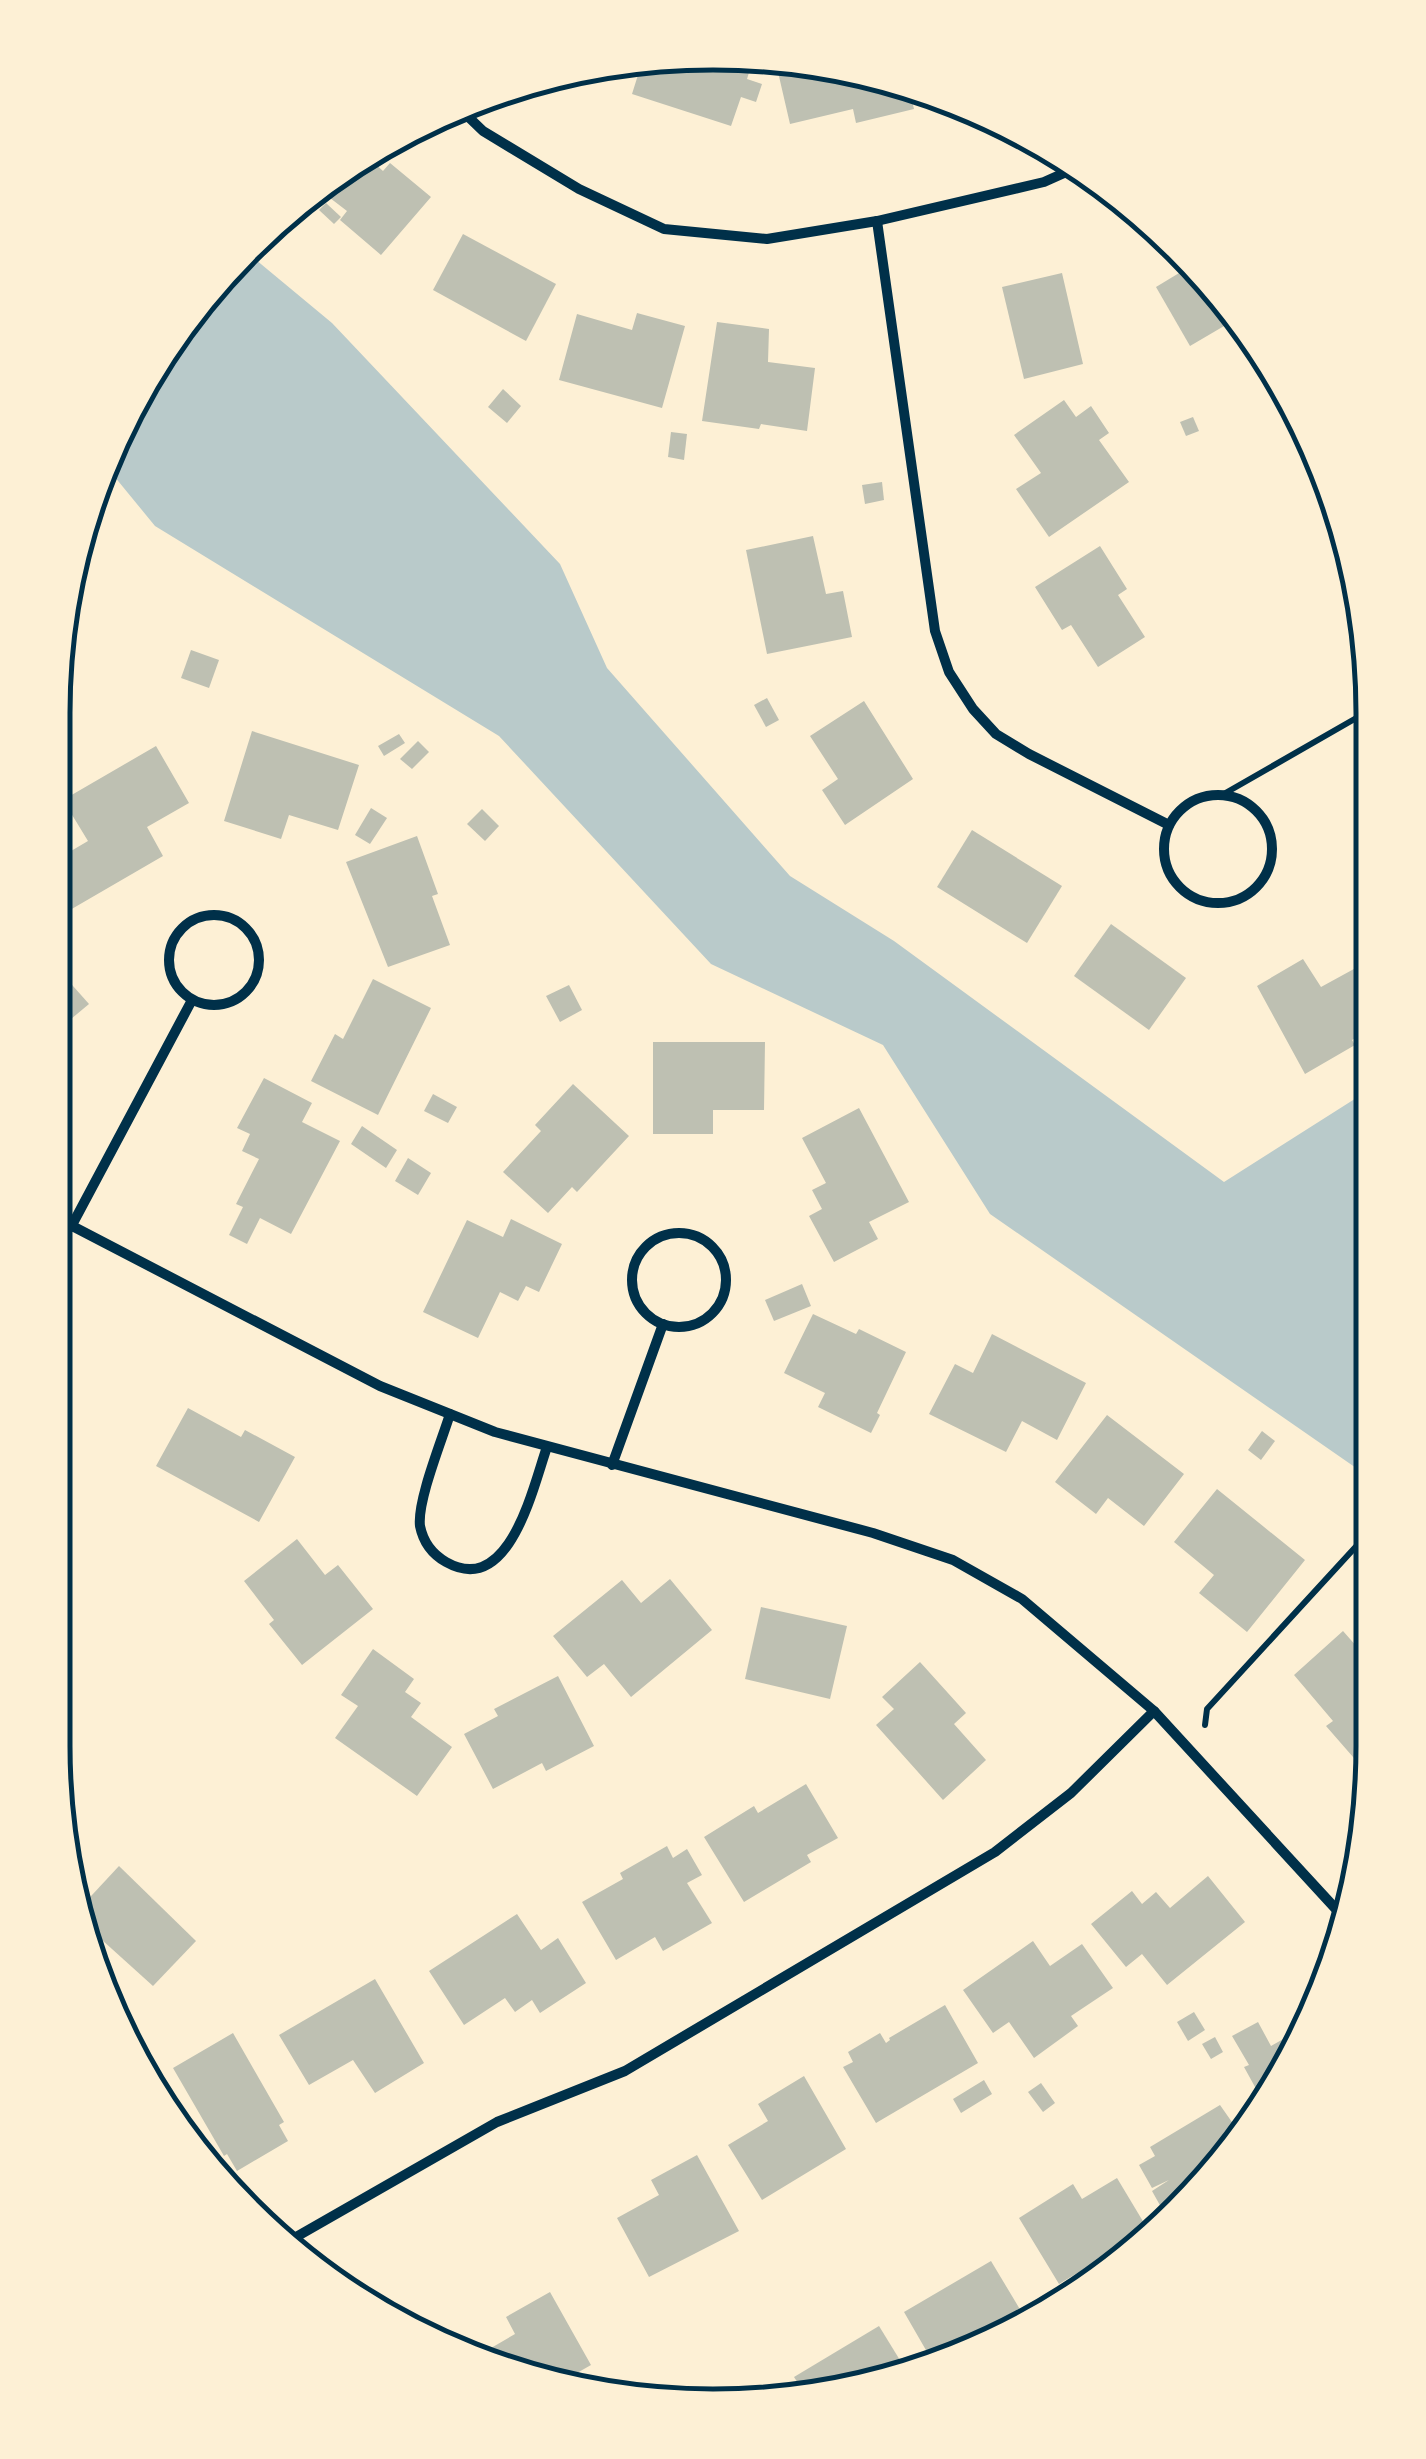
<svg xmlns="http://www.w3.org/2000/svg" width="1426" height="2459" viewBox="0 0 1426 2459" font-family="Mulish,sans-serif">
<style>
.green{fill:#b9caca}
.building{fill:#bec0b2}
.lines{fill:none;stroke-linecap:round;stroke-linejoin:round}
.path{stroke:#003049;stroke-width:6}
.minor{stroke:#003049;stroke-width:10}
.rim{fill:none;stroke:#003049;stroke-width:5}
</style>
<rect width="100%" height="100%" fill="#fdf0d5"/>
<path class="green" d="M 243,249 L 332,323 L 560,564 L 607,668 L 790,876 L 894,941 L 1224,1182 L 1372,1088 L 1372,1479 L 990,1214 L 883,1045 L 711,964 L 499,736 L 155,526 L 105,465 L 164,347 Z"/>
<g class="building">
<path d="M 711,53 L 751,66 L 747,79 L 762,84 L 756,102 L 741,97 L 731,126 L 632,94 L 643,59 Z"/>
<path d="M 775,59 L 841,65 L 905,84 L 906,89 L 909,88 L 914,109 L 856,123 L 853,109 L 790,124 Z"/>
<path d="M 937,94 L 965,103 L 969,104 L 940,110 Z"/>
<path d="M 364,154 L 383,171 L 390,163 L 431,197 L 381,255 L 340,220 L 347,211 L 317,188 L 346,164 Z"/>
<path d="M 326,203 L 341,217 L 334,224 L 319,210 Z"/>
<path d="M 463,234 L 556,284 L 526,341 L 433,290 Z"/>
<path d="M 1194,264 L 1236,319 L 1190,346 L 1156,287 Z"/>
<path d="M 1062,273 L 1083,364 L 1024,379 L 1002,287 Z"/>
<path d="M 637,313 L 685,326 L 662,408 L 559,380 L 577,314 L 632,330 Z"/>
<path d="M 717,322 L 769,329 L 768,362 L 815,368 L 807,431 L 761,424 L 759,429 L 702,421 Z"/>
<path d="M 503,389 L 521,406 L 507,423 L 488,407 Z"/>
<path d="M 1064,400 L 1076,417 L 1091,406 L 1109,433 L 1099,440 L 1129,482 L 1049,537 L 1016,489 L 1041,473 L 1014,435 Z"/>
<path d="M 1193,417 L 1199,431 L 1186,436 L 1180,422 Z"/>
<path d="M 671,432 L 687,434 L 684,460 L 668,457 Z"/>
<path d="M 882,482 L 884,500 L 865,504 L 862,485 Z"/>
<path d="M 813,536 L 826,594 L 843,591 L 852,637 L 767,654 L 746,550 Z"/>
<path d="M 1100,546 L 1127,589 L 1118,595 L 1145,637 L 1098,667 L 1071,625 L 1062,630 L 1035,587 Z"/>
<path d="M 191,650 L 219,660 L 209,688 L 181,678 Z"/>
<path d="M 767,698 L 779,720 L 766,727 L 754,705 Z"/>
<path d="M 864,701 L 913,779 L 845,825 L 822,790 L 838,779 L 810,736 Z"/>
<path d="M 252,731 L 359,765 L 338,830 L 289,815 L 281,839 L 224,821 Z"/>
<path d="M 399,734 L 405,743 L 384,756 L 378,746 Z"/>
<path d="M 418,741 L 429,752 L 412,769 L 400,759 Z"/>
<path d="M 156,746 L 189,803 L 147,827 L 163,856 L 70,910 L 54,882 L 54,861 L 88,841 L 63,800 Z"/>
<path d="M 371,808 L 387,818 L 370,844 L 355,835 Z"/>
<path d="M 482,809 L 499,826 L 485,841 L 467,824 Z"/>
<path d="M 972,830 L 1062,886 L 1027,943 L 937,887 Z"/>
<path d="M 417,836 L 438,894 L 432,896 L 450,945 L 388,967 L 346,862 Z"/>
<path d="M 1111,924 L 1186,978 L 1149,1030 L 1074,976 Z"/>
<path d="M 1303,959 L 1321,987 L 1363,964 L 1372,980 L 1372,1028 L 1352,1040 L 1355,1045 L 1305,1074 L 1257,986 Z"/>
<path d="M 65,977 L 89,1004 L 53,1034 L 54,987 Z"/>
<path d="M 373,979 L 431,1008 L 378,1115 L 311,1081 L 335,1034 L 343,1039 Z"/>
<path d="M 569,985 L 582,1010 L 560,1022 L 546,996 Z"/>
<path d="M 653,1042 L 765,1042 L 764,1110 L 713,1110 L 713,1134 L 653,1134 Z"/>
<path d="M 264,1078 L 312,1103 L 302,1122 L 340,1141 L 291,1234 L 260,1218 L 247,1244 L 229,1235 L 243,1207 L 236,1204 L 259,1159 L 242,1151 L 250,1134 L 237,1128 Z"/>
<path d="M 573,1084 L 629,1136 L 577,1192 L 572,1187 L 548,1213 L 503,1172 L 541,1131 L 535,1125 Z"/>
<path d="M 433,1094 L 457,1107 L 448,1123 L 424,1111 Z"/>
<path d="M 859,1108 L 909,1202 L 869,1222 L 878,1239 L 834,1262 L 809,1216 L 822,1209 L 812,1190 L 826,1183 L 802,1138 Z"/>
<path d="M 362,1126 L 397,1150 L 386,1168 L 351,1144 Z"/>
<path d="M 408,1158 L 431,1173 L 418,1195 L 395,1181 Z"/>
<path d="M 511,1219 L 562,1244 L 539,1292 L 526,1286 L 518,1301 L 500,1292 L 478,1338 L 423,1312 L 467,1220 L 503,1237 Z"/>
<path d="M 802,1284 L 811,1306 L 774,1321 L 765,1300 Z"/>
<path d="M 813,1314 L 856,1334 L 859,1329 L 906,1352 L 877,1413 L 880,1415 L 871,1433 L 818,1407 L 825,1393 L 784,1373 Z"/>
<path d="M 992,1334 L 1086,1383 L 1057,1440 L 1022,1421 L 1006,1452 L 929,1414 L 955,1364 L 973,1373 Z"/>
<path d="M 188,1408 L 241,1437 L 245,1430 L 295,1457 L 259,1522 L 156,1466 Z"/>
<path d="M 1107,1415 L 1184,1474 L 1144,1526 L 1108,1498 L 1096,1514 L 1055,1482 Z"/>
<path d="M 1262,1431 L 1275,1441 L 1261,1460 L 1248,1450 Z"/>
<path d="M 1217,1489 L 1305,1560 L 1247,1632 L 1199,1593 L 1214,1575 L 1174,1542 Z"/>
<path d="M 297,1539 L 325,1575 L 338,1565 L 373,1609 L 302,1665 L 269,1624 L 274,1620 L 244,1581 Z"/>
<path d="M 670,1579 L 712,1630 L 631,1697 L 604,1664 L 587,1677 L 553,1636 L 622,1580 L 641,1603 Z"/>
<path d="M 761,1607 L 847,1626 L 830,1699 L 745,1679 Z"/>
<path d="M 1343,1631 L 1372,1664 L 1372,1755 L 1360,1765 L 1326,1726 L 1333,1721 L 1294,1675 Z"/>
<path d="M 373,1649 L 414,1679 L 405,1692 L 421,1703 L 411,1717 L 452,1747 L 417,1796 L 335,1738 L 358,1706 L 341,1695 Z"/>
<path d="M 920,1662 L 966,1713 L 954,1724 L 986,1760 L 943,1800 L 876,1725 L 894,1709 L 882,1697 Z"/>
<path d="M 558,1676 L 594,1746 L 546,1771 L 542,1763 L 493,1789 L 464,1734 L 498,1716 L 494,1709 Z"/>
<path d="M 806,1784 L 838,1838 L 807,1855 L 811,1862 L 744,1902 L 704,1837 L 754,1806 L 758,1813 Z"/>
<path d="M 667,1846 L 673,1858 L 687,1849 L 702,1875 L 687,1883 L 712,1923 L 663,1951 L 655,1937 L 616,1960 L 582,1902 L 623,1879 L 620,1873 Z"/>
<path d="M 119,1866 L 196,1941 L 153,1986 L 81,1921 L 79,1909 Z"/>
<path d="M 1208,1876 L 1245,1922 L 1167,1985 L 1142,1954 L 1126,1967 L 1091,1924 L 1132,1891 L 1142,1904 L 1156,1892 L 1170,1908 Z"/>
<path d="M 517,1914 L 541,1950 L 558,1938 L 586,1983 L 540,2013 L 532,2000 L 515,2012 L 505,1998 L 464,2025 L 429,1971 Z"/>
<path d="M 1033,1941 L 1050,1966 L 1082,1944 L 1113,1988 L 1071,2016 L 1078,2026 L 1034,2058 L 1009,2022 L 993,2033 L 963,1990 Z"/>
<path d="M 375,1979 L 424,2063 L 375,2093 L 353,2060 L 309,2085 L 279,2035 Z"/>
<path d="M 945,2005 L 978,2063 L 876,2123 L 843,2067 L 853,2062 L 848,2052 L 880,2033 L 886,2043 L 890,2040 L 889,2038 Z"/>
<path d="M 1194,2012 L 1205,2030 L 1188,2041 L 1177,2022 Z"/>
<path d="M 1258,2022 L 1271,2046 L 1292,2034 L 1297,2042 L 1260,2115 L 1252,2101 L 1260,2096 L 1244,2067 L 1249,2065 L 1232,2036 Z"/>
<path d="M 233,2033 L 284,2122 L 279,2125 L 288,2141 L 237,2171 L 227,2154 L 224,2156 L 173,2068 Z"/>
<path d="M 1215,2037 L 1223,2052 L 1211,2059 L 1202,2044 Z"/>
<path d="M 804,2076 L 846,2149 L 762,2200 L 728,2145 L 768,2121 L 758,2104 Z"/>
<path d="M 984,2080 L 992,2094 L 961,2113 L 953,2099 Z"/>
<path d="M 1041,2083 L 1055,2103 L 1043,2112 L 1028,2092 Z"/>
<path d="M 1220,2105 L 1241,2135 L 1166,2216 L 1152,2191 L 1169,2180 L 1152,2188 L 1139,2165 L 1155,2156 L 1150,2147 Z"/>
<path d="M 697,2155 L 739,2231 L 649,2277 L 617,2218 L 659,2195 L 651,2180 Z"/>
<path d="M 1117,2178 L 1150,2233 L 1116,2269 L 1107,2255 L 1059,2284 L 1019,2218 L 1073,2184 L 1082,2199 Z"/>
<path d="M 991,2261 L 1027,2321 L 984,2345 L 983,2342 L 965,2356 L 934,2364 L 904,2312 Z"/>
<path d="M 550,2292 L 591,2365 L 556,2385 L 541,2384 L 479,2355 L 515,2334 L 506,2317 Z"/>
<path d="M 879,2326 L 906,2370 L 805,2394 L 794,2377 Z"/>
</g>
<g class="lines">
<g class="path">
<path d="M 1222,795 L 1372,709"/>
<path d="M 1205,1725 L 1207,1709 L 1372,1529"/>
</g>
<g class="minor">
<path d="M 456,105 L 483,131 L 579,189 L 664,229 L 767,239 L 877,221 L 1044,182 L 1082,165"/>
<path d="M 877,221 L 935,631 L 949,672 L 973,709 L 996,734 L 1029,754 L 1169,825"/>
<circle cx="1218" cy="849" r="54"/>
<circle cx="214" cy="960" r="45"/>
<path d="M 53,1216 L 380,1386 L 495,1432 L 873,1533 L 953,1560 L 1022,1599 L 1154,1711 L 1346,1920"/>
<path d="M 71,1227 L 192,1000"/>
<circle cx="679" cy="1280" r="47"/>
<path d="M 450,1414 C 442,1440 417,1501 420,1526 C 423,1541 432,1554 446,1562 C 510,1598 533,1486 547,1447"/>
<path d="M 612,1465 L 663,1324"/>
<path d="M 289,2241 L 497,2122 L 625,2071 L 995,1852 L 1071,1793 L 1154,1711"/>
</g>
</g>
<path d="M0 0H1426V2459H0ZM713 70H713A643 643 0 0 1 1356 713V1746A643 643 0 0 1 713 2389H713A643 643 0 0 1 70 1746V713A643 643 0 0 1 713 70Z" fill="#fdf0d5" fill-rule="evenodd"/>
<path class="rim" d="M713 70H713A643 643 0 0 1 1356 713V1746A643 643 0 0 1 713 2389H713A643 643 0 0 1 70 1746V713A643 643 0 0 1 713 70Z"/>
</svg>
